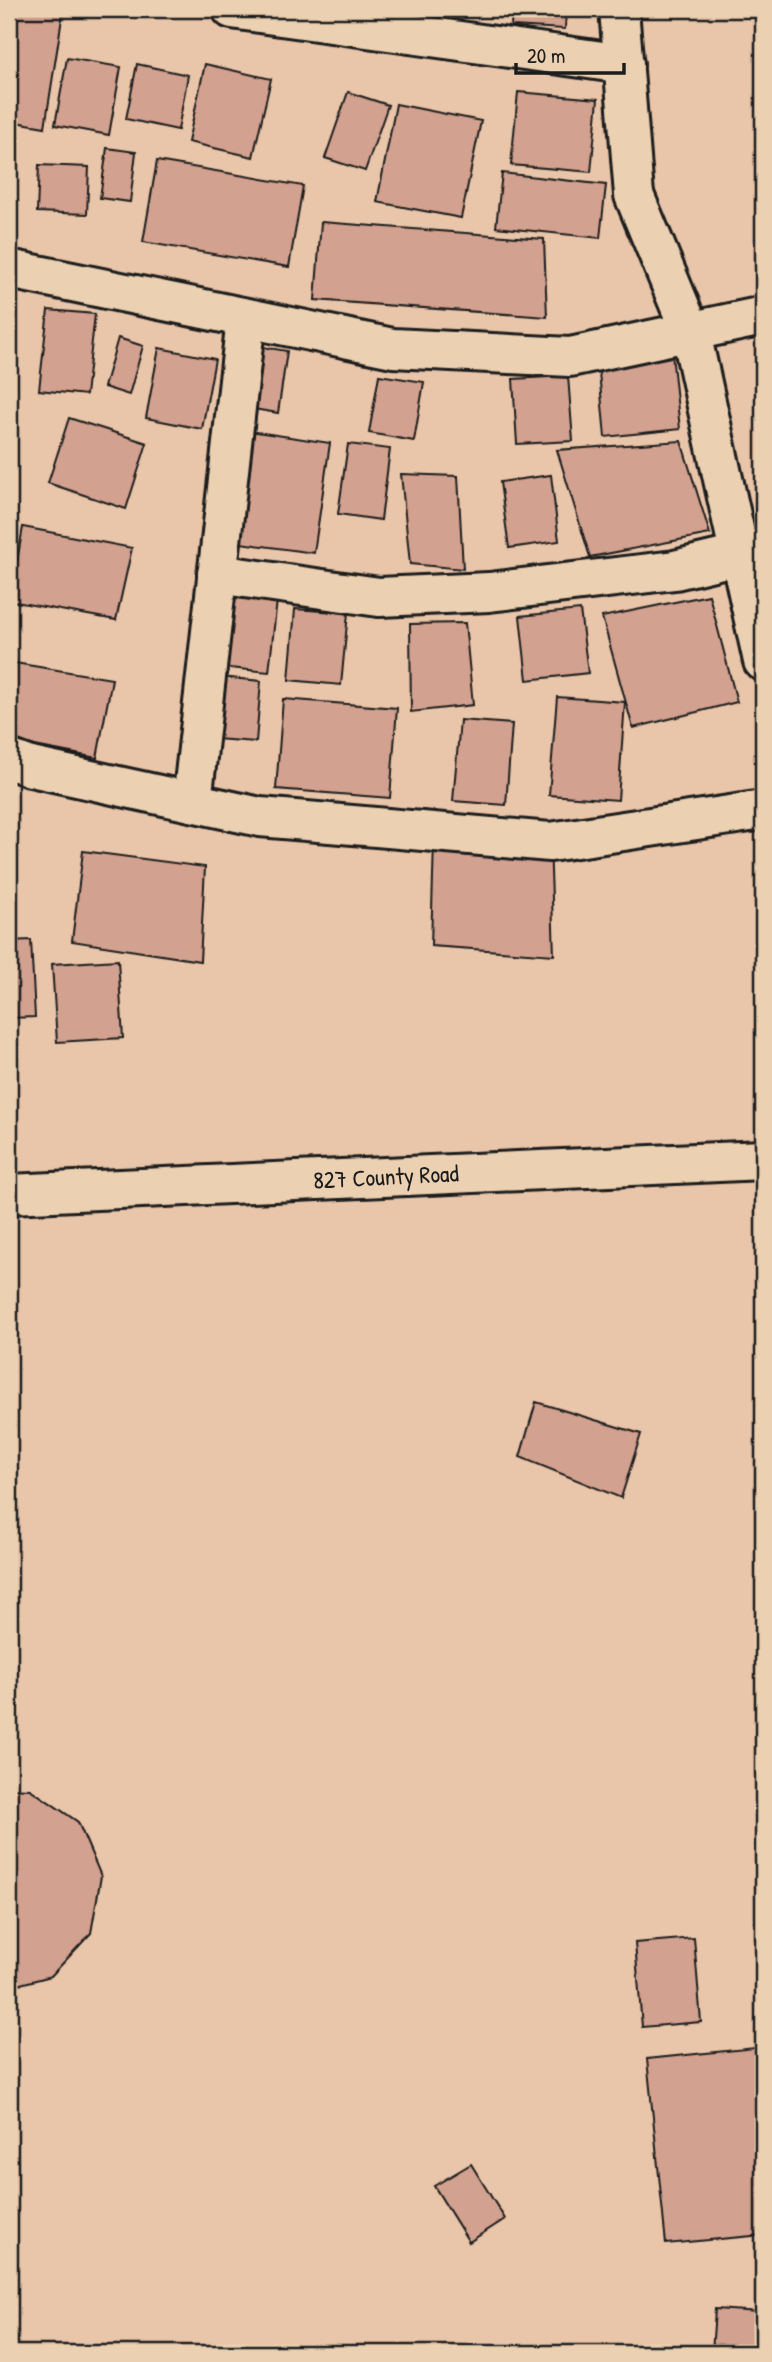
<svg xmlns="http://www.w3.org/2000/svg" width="772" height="2362" viewBox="0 0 772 2362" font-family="'Patrick Hand',sans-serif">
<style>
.building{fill:#d3a18f;stroke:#1c1c1c;stroke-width:2}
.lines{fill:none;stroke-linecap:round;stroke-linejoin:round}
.minor-casing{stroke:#1c1c1c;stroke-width:44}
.secondary-casing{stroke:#1c1c1c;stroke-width:44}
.minor{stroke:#ebd1b2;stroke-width:38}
.secondary{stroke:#ebd1b2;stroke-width:38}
.labels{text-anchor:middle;stroke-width:7;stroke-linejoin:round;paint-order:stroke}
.street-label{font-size:24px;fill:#1c1c1c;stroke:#ebd1b2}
</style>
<rect width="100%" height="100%" fill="#e9c6aa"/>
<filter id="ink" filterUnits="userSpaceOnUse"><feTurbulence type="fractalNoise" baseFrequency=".0143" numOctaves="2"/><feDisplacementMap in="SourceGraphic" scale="14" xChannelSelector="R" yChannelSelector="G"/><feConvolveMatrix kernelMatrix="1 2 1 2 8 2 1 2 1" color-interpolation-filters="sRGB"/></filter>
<g filter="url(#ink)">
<g class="building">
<path d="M 9,9 L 63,12 L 45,127 L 9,121 Z"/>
<path d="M 512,9 L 566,9 L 565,29 L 511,26 Z"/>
<path d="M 67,58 L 121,67 L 109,135 L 55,125 Z"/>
<path d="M 137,64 L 188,75 L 178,130 L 126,119 Z"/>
<path d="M 205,64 L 271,79 L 253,157 L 188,142 Z"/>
<path d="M 348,92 L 388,105 L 365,171 L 325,158 Z"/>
<path d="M 518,92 L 598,99 L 591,172 L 511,165 Z"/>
<path d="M 396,104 L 481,121 L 461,218 L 377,202 Z"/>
<path d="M 107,148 L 136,152 L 130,202 L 100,198 Z"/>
<path d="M 157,161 L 303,186 L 289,267 L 143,242 Z"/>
<path d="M 39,165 L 89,167 L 87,214 L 37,212 Z"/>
<path d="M 502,173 L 606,185 L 600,238 L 496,227 Z"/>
<path d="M 321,222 L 544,239 L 547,317 L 315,300 Z"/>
<path d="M 48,310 L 95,314 L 86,395 L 39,390 Z"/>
<path d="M 118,338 L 143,346 L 129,395 L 104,387 Z"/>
<path d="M 251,345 L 287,351 L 278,413 L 242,407 Z"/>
<path d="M 159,348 L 215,359 L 202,429 L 146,418 Z"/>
<path d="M 672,354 L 680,429 L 605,437 L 598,361 Z"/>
<path d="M 379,375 L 424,382 L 414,441 L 369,433 Z"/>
<path d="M 568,376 L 573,441 L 517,444 L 513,379 Z"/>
<path d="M 69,418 L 147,443 L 126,509 L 48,483 Z"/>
<path d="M 250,431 L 330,443 L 314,553 L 233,542 Z"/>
<path d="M 681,441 L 710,534 L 590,557 L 557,450 Z"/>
<path d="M 348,444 L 390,449 L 381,520 L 338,514 Z"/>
<path d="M 401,474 L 458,476 L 463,569 L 410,564 Z"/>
<path d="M 551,475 L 559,541 L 509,548 L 500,482 Z"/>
<path d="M 23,527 L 132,548 L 116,620 L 10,601 Z"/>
<path d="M 229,594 L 277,600 L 269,672 L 220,667 Z"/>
<path d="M 709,595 L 737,702 L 633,728 L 602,617 Z"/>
<path d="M 295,609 L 348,613 L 341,685 L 289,680 Z"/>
<path d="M 580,610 L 588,673 L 527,680 L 520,616 Z"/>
<path d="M 465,623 L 473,705 L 411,712 L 410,624 Z"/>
<path d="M 9,662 L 112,679 L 97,758 L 9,741 Z"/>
<path d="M 220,677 L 261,681 L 256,742 L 216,739 Z"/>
<path d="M 557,697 L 625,702 L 618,800 L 549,795 Z"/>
<path d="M 283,699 L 397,708 L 390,798 L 276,789 Z"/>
<path d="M 460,720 L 512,724 L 506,805 L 453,801 Z"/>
<path d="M 434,841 L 550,842 L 554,955 L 431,946 Z"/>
<path d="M 83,851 L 205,867 L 200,961 L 72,941 Z"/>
<path d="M 31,940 L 35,1017 L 9,1018 L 9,941 Z"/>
<path d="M 118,960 L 123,1038 L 57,1042 L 52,964 Z"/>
<path d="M 536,1402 L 641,1434 L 621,1498 L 520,1457 Z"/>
<path d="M 9,1788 L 30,1789 L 78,1822 L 101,1876 L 91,1933 L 51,1976 L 9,1987 Z"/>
<path d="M 694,1938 L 701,2022 L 642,2027 L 635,1943 Z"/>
<path d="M 755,2048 L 763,2129 L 763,2235 L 666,2244 L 647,2059 Z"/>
<path d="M 471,2164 L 505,2219 L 469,2242 L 434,2186 Z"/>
<path d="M 715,2309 L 760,2312 L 758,2353 L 712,2353 Z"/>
</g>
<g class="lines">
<defs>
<g id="minor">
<path d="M 232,9 L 624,64"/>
<path d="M 619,9 L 634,195 L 691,333 L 763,661"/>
<path d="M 9,269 L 393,348 L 570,357 L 763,316"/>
<path d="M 217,574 L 379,597 L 489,592 L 675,570 L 763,549"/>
<path d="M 9,759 L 31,767 L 260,817 L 550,842 L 763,810"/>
<path d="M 192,802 L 246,318"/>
</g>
<path id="secondary" d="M 9,1194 L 763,1160"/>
</defs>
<use href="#minor" class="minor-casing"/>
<use href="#secondary" class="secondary-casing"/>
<use href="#minor" class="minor"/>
<use href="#secondary" class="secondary"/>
</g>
</g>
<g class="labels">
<g class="street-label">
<text transform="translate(386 1177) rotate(-3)" y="8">827 County Road</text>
</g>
</g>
<rect width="772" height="2362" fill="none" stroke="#ebd1b2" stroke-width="35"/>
<rect x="18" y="18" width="737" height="2327" fill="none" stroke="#1c1c1c" stroke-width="2.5" filter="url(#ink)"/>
<path d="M516 63v10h108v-10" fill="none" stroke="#1c1c1c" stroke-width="3.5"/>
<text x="527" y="63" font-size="21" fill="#1c1c1c" stroke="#ebd1b2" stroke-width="5" paint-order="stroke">20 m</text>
</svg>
